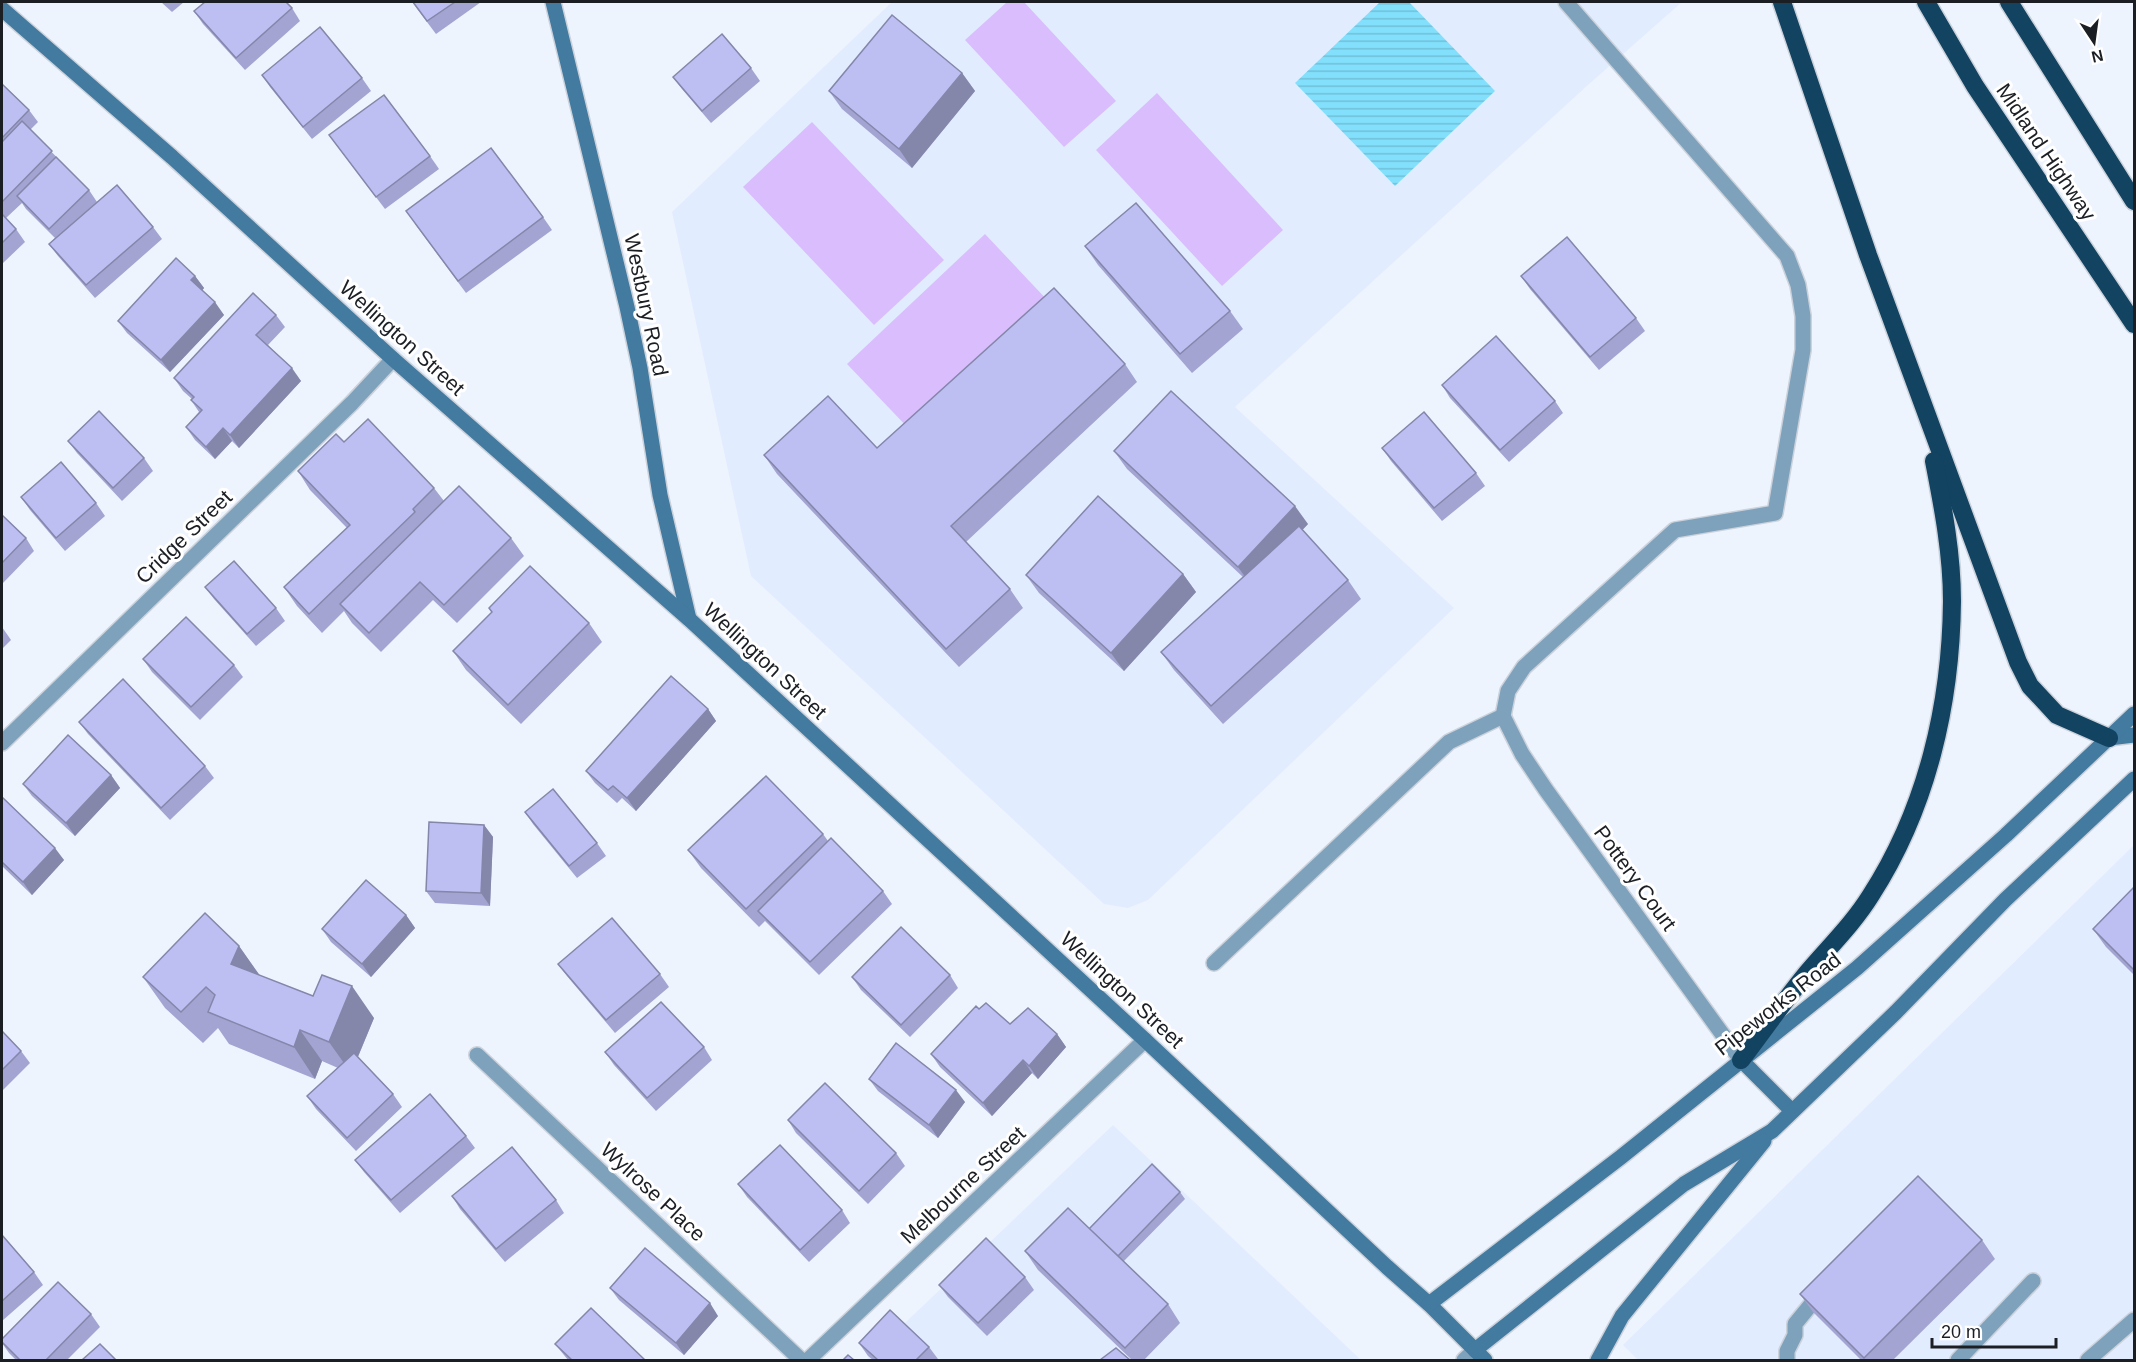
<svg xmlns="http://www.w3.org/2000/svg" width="2136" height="1362" viewBox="0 0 2136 1362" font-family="Helvetica,sans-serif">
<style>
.built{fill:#e2ecff}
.garden{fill:#d9bdfc}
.water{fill:url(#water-rules)}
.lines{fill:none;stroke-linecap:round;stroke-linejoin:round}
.lane-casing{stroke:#ccd2db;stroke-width:18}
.street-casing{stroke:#ccd2db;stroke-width:18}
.secondary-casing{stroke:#ccd2db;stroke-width:18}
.highway-casing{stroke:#ccd2db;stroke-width:21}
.lane{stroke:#7fa2bc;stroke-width:15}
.street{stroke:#7fa2bc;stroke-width:15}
.secondary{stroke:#437a9f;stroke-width:15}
.highway{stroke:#124361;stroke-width:18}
.wall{fill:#a3a4d1}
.shaded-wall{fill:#8486aa}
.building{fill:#bdbff3;stroke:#8486aa;stroke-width:1.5}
.labels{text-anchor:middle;stroke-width:6;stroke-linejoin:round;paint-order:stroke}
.street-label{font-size:21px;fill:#1b1f24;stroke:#fff}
</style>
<defs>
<pattern id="water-rules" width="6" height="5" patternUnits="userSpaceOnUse" patternTransform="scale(1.5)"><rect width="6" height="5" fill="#82e0fc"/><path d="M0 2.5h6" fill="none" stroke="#70c0d8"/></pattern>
</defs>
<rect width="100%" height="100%" fill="#eef4fe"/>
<g class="built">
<path d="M 892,2 L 1682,2 L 1588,85 L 1235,407 L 1454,608 L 1148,900 L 1128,908 L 1104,904 L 751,576 L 672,212 Z"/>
<path d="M 2134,845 L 2134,1360 L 1638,1360 L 1623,1345 Z"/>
<path d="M 1113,1125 L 1361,1360 L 866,1360 Z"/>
</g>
<g class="garden">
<path d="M 1007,2 L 1024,2 L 1116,101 L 1064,147 L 965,40 Z"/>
<path d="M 1157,93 L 1283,230 L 1222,286 L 1096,150 Z"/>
<path d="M 812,122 L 944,260 L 874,325 L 743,187 Z"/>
<path d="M 985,234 L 1050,303 L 912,432 L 847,364 Z"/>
</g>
<path class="water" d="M 1380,2 L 1409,2 L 1495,91 L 1395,186 L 1295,83 Z"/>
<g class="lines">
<defs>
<g id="lane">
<path d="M 1503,716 L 1522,754 L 1546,790 L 1741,1060"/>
<path d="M 1214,963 L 1449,742 L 1503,716 L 1508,691 L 1524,667 L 1675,530 L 1775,513 L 1803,350 L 1803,316 L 1798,285 L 1787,256 L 1566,2"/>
<path d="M 1787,1360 L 1787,1351 L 1795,1335 L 1795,1324 L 1822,1291"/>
<path d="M 1958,1360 L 2033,1281"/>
</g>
<g id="street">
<path d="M 2,743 L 352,403 L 393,359"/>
<path d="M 477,1055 L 801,1360"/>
<path d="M 808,1360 L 1145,1040"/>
<path d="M 1464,1360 L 1475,1350"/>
<path d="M 2088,1360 L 2134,1320"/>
</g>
<g id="secondary">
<path d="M 553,2 L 627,307 L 640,368 L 660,495 L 689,619"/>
<path d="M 2,9 L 172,157 L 393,359 L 689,619 L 1145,1040 L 1387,1267 L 1429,1304 L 1485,1360"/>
<path d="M 2109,738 L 2134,735"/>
<path d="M 1741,1060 L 1792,1111"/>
<path d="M 1429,1304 L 1621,1157 L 1857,968 L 2006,835 L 2134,714"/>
<path d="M 1475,1350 L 1684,1184 L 1772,1131 L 1896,1012 L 2005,900 L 2134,779"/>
<path d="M 1598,1360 L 1622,1316 L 1764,1141"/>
</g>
<g id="highway">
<path d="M 1782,2 L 1868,255 L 2018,662 L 2030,686 L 2057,715 L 2109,738"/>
<path d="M 1926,2 L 1975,86 L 2134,324"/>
<path d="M 2009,2 L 2134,201"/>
<path d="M 1741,1060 C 1763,1031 1784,1001 1807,973 C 1829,947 1853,924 1871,895 C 1927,808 1951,704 1952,601 C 1952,554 1943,507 1934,461"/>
</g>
</defs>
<use href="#lane" class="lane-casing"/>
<use href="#street" class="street-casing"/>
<use href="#secondary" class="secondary-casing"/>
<use href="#highway" class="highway-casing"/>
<use href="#lane" class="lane"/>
<use href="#street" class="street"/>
<use href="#secondary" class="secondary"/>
<use href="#highway" class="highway"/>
</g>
<g class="wall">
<path d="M 161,2 L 184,2 L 172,12 Z"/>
<path d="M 412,2 L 481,2 L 436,34 Z"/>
<path d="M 292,8 L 300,21 L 245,70 L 203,24 L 194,11 Z"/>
<path d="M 751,68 L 760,81 L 711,123 L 682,89 L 673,77 Z"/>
<path d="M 962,73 L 975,91 L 912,168 L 842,109 L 829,91 Z"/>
<path d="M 262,75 L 362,78 L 371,91 L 312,139 L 270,87 Z"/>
<path d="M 2,84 L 29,110 L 38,122 L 30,130 L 89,190 L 97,202 L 153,227 L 162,239 L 95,298 L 58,256 L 49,244 L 55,238 L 26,209 L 22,203 L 6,218 L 2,214 Z"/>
<path d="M 329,135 L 430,156 L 439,169 L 385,209 Z"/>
<path d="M 2,214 L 16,229 L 25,242 L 2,264 Z"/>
<path d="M 543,217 L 552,230 L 466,293 L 415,224 Z"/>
<path d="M 1085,246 L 1230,311 L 1243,329 L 1192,373 L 1098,265 Z"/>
<path d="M 195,276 L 204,288 L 202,291 L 224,315 L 170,372 L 127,333 L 118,321 Z"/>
<path d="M 1521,276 L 1636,318 L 1645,331 L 1599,370 L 1530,289 Z"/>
<path d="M 276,315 L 285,327 L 268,345 L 301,381 L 239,448 L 232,441 L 215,459 L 195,440 L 186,427 L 199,412 L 191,400 L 192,399 L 183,391 L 174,378 Z"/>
<path d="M 1125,364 L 1137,382 L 966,542 L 1010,589 L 1023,608 L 959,667 L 777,474 L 764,455 L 877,448 Z"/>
<path d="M 1442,385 L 1555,401 L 1563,413 L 1509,462 L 1450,398 Z"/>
<path d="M 68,441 L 144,458 L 153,471 L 122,501 L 77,453 Z"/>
<path d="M 344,442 L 434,488 L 444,501 L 511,538 L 524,556 L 457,623 L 433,600 L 381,652 L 352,623 L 344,611 L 322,633 L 297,606 L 284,587 L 347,528 L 310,490 L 298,471 Z"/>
<path d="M 1382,448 L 1476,473 L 1485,486 L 1442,521 L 1391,461 Z"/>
<path d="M 1114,451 L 1308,524 L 1302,530 L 1348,580 L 1361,599 L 1223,724 L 1174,670 L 1161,652 L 1243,577 L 1127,469 Z"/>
<path d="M 21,497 L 96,503 L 105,516 L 65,551 L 30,510 Z"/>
<path d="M 2,515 L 26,538 L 34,551 L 2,584 Z"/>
<path d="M 1183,574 L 1196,592 L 1124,671 L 1039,593 L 1026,575 Z"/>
<path d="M 205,587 L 276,608 L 285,621 L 256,646 L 214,599 Z"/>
<path d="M 489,608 L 589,623 L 602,642 L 521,724 L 466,670 L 453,651 L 492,612 Z"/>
<path d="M 2,627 L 11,640 L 2,649 Z"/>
<path d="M 143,659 L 234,665 L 243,677 L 200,720 L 152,672 Z"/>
<path d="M 708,709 L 716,721 L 636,811 L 622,798 L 617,803 L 595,783 L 586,771 Z"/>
<path d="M 79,722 L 205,766 L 214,778 L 170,820 L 88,734 Z"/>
<path d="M 111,775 L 120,788 L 75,836 L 32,796 L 23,784 Z"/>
<path d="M 2,797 L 64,860 L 32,895 L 2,866 Z"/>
<path d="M 525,812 L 597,843 L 606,856 L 577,878 L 533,824 Z"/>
<path d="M 484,825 L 493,837 L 490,906 L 435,903 L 426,891 Z"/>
<path d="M 823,834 L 828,841 L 883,891 L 892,904 L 819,975 L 765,921 L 759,927 L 701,868 L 688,850 Z"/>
<path d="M 2134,887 L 2134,975 L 2106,947 L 2093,929 Z"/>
<path d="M 406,915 L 415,928 L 371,977 L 331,942 L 322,929 Z"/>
<path d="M 239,946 L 259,975 L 313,996 L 374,1018 L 358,1057 L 393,1094 L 402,1107 L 356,1151 L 316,1109 L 307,1096 L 338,1068 L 322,1061 L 315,1079 L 229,1044 L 218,1028 L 203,1043 L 165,1008 L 143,977 Z"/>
<path d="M 558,964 L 660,974 L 669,987 L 615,1033 L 567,976 Z"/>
<path d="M 950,975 L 958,988 L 910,1037 L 861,990 L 852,977 Z"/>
<path d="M 979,1009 L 1010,1024 L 1057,1034 L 1066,1047 L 1038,1079 L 1032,1073 L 992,1116 L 940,1067 L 931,1054 Z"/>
<path d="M 2,1031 L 21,1051 L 30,1063 L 2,1091 Z"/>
<path d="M 704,1047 L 712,1060 L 656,1111 L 614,1065 L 605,1052 Z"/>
<path d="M 869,1079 L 965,1102 L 938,1138 L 878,1091 Z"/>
<path d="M 788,1120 L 896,1153 L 905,1166 L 868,1204 L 796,1133 Z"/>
<path d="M 466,1136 L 475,1148 L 400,1213 L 364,1172 L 355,1160 Z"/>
<path d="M 738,1184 L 842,1210 L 850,1223 L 809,1262 L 747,1197 Z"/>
<path d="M 1180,1192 L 1185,1199 L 1123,1262 L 1168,1304 L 1180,1323 L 1144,1360 L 1132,1360 L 1038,1270 L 1025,1251 L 1089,1229 Z"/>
<path d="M 452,1196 L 556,1200 L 564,1213 L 505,1262 L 460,1209 Z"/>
<path d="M 2,1235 L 34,1272 L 43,1285 L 2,1321 Z"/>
<path d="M 1982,1240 L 1995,1259 L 1893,1360 L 1861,1360 L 1813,1312 L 1800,1294 Z"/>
<path d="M 1025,1277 L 1034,1290 L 987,1336 L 948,1297 L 939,1285 Z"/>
<path d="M 610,1288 L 718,1316 L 684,1355 L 619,1300 Z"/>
<path d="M 91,1314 L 100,1327 L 67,1360 L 16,1360 L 9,1353 L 2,1343 L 2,1339 Z"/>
<path d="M 859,1343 L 929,1347 L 938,1359 L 937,1360 L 873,1360 L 868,1356 Z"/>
<path d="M 555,1344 L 645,1360 L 568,1360 Z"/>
</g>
<g class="shaded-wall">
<path d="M 962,73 L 975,91 L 912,168 L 899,149 Z"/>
<path d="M 195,276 L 204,288 L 200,293 L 191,280 Z"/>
<path d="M 215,302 L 224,315 L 170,372 L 161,360 Z"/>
<path d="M 292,368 L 301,381 L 239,448 L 230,435 Z"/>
<path d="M 223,428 L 232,441 L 215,459 L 206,447 Z"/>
<path d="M 1295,506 L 1308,524 L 1251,585 L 1238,567 Z"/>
<path d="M 1183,574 L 1196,592 L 1124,671 L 1111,653 Z"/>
<path d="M 708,709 L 716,721 L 636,811 L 627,798 Z"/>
<path d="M 111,775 L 120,788 L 75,836 L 66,823 Z"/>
<path d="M 484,825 L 493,837 L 490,906 L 481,893 Z"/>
<path d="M 55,848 L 64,860 L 32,895 L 23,882 Z"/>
<path d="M 406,915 L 415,928 L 371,977 L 362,964 Z"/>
<path d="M 239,946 L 261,977 L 231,964 Z"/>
<path d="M 352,986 L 374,1018 L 351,1073 L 329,1042 Z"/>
<path d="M 300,1030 L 322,1061 L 315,1079 L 294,1047 Z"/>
<path d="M 1057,1034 L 1066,1047 L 1038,1079 L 1029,1066 Z"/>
<path d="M 1023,1060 L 1032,1073 L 992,1116 L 983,1103 Z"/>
<path d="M 956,1090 L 965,1102 L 938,1138 L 929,1125 Z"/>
<path d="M 710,1303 L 718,1316 L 684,1355 L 676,1343 Z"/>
</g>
<g class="building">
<path d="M 205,2 L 286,2 L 292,8 L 236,58 L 194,11 Z"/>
<path d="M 413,2 L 455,2 L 427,21 Z"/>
<path d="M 892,15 L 962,73 L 899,149 L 829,91 Z"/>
<path d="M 320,27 L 362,78 L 303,127 L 262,75 Z"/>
<path d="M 722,34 L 751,68 L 702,111 L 673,77 Z"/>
<path d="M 2,84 L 29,110 L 2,138 Z"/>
<path d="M 384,95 L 430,156 L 376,197 L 329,135 Z"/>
<path d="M 22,121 L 52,151 L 2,202 L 2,142 Z"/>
<path d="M 491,148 L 543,217 L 458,281 L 406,211 Z"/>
<path d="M 56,157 L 89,190 L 49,229 L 17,196 Z"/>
<path d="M 117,185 L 153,227 L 86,285 L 49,244 Z"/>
<path d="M 1136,203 L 1230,311 L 1180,354 L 1085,246 Z"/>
<path d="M 2,214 L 16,229 L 2,243 Z"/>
<path d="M 1567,237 L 1636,318 L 1590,357 L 1521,276 Z"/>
<path d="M 176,258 L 195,276 L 191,280 L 215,302 L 161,360 L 118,321 Z"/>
<path d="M 1054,288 L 1125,364 L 951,526 L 1010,589 L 946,649 L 764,455 L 828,396 L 877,448 Z"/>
<path d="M 253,293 L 276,315 L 256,335 L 292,368 L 230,435 L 223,428 L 206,447 L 186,427 L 202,410 L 191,400 L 194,397 L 174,378 Z"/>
<path d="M 1496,336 L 1555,401 L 1500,450 L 1442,385 Z"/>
<path d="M 1171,391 L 1295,506 L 1238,567 L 1114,451 Z"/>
<path d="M 99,411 L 144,458 L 113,488 L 68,441 Z"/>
<path d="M 1424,412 L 1476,473 L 1434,508 L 1382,448 Z"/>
<path d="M 368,419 L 434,488 L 413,509 L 415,512 L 309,614 L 284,587 L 350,525 L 298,471 L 336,434 L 344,442 Z"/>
<path d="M 61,462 L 96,503 L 56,538 L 21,497 Z"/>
<path d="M 459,486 L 511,538 L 444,605 L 420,582 L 369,633 L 340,604 Z"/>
<path d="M 1098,496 L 1183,574 L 1111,653 L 1026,575 Z"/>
<path d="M 2,515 L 26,538 L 2,563 Z"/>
<path d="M 1299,526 L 1348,580 L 1211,706 L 1161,652 Z"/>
<path d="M 234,561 L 276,608 L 247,634 L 205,587 Z"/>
<path d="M 530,566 L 589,623 L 508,705 L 453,651 L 492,612 L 489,608 Z"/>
<path d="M 186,617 L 234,665 L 191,707 L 143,659 Z"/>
<path d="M 671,676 L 708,709 L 627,798 L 613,786 L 608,790 L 586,771 Z"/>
<path d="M 123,679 L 205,766 L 161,808 L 79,722 Z"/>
<path d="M 68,735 L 111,775 L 66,823 L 23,784 Z"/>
<path d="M 766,776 L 823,834 L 746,909 L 688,850 Z"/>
<path d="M 553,789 L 597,843 L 569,866 L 525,812 Z"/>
<path d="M 2,797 L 55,848 L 23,882 L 2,862 Z"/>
<path d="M 429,822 L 484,825 L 481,893 L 426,891 Z"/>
<path d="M 831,838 L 883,891 L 810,962 L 758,911 Z"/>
<path d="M 366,880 L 406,915 L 362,964 L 322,929 Z"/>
<path d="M 2134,887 L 2134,970 L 2093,929 Z"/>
<path d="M 205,913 L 239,946 L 231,964 L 313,996 L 322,975 L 352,986 L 329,1042 L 300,1030 L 294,1047 L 208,1012 L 215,995 L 206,987 L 181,1012 L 143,977 Z"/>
<path d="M 612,918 L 660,974 L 606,1020 L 558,964 Z"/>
<path d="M 901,927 L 950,975 L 901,1025 L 852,977 Z"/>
<path d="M 661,1002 L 704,1047 L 647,1098 L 605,1052 Z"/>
<path d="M 986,1003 L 1010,1024 L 1028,1008 L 1057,1034 L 1029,1066 L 1023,1060 L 983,1103 L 931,1054 L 976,1006 L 979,1009 Z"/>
<path d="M 2,1031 L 21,1051 L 2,1070 Z"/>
<path d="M 896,1043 L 956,1090 L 929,1125 L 869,1079 Z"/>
<path d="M 354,1053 L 393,1094 L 347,1138 L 307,1096 Z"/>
<path d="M 825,1083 L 896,1153 L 859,1191 L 788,1120 Z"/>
<path d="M 430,1094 L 466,1136 L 391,1200 L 355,1160 Z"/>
<path d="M 780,1145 L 842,1210 L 800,1250 L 738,1184 Z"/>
<path d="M 512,1147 L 556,1200 L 496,1249 L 452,1196 Z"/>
<path d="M 1152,1164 L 1180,1192 L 1118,1256 L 1089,1229 Z"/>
<path d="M 1918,1176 L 1982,1240 L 1864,1358 L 1800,1294 Z"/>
<path d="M 1068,1208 L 1168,1304 L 1125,1348 L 1025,1251 Z"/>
<path d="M 2,1235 L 34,1272 L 2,1301 Z"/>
<path d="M 986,1238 L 1025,1277 L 978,1323 L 939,1285 Z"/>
<path d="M 645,1248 L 710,1303 L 676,1343 L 610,1288 Z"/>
<path d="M 58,1282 L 91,1314 L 46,1360 L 20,1360 L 2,1342 L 2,1339 Z"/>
<path d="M 591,1308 L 645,1360 L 572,1360 L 555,1344 Z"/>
<path d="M 890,1310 L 929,1347 L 916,1360 L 878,1360 L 859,1343 Z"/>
<path d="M 100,1344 L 116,1360 L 82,1360 Z"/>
<path d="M 1116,1348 L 1130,1360 L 1100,1360 Z"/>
<path d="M 848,1355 L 854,1360 L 843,1360 Z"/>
</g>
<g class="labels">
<g class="street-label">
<text transform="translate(2046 152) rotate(56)" y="7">Midland Highway</text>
<text transform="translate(646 305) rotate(78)" y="7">Westbury Road</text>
<text transform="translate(402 338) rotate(42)" y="7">Wellington Street</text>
<text transform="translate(184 537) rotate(-44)" y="7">Cridge Street</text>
<text transform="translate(765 661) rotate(43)" y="7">Wellington Street</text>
<text transform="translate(1635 878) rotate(54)" y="7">Pottery Court</text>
<text transform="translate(1122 990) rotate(43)" y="7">Wellington Street</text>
<text transform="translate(1778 1004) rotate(-38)" y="7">Pipeworks Road</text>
<text transform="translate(963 1185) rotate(-43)" y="7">Melbourne Street</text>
<text transform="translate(653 1192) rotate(43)" y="7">Wylrose Place</text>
</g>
</g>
<rect width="2136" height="1362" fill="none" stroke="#1b1f24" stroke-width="6"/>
<g transform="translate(2094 42) rotate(167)" stroke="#ffffff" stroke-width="4.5" paint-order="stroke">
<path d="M0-4.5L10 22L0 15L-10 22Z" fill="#1b1f24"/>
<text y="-9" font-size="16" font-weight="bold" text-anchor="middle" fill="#1b1f24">N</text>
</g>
<path d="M1932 1338v9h124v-9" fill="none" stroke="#1b1f24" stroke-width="3"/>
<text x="1941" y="1338" font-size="18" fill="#1b1f24" stroke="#ffffff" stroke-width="4.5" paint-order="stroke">20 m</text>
</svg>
